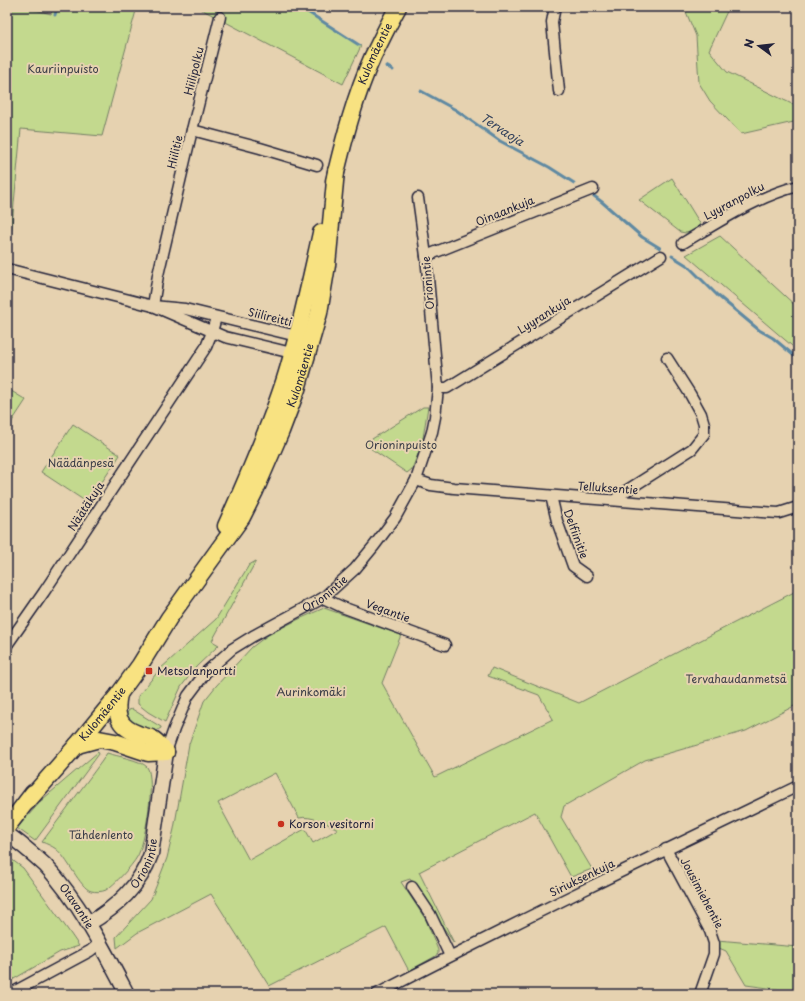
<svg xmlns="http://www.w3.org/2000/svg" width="805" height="1001" viewBox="0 0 805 1001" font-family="'Playpen Sans',sans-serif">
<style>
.green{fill:#c3d98e;stroke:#727e64;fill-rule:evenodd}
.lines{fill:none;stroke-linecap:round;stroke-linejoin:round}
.stream{stroke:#5e89a2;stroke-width:3}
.minor-casing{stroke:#22223b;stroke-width:13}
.secondary-casing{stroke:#22223b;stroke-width:17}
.primary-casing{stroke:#22223b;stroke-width:19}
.minor{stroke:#e6d2b0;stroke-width:10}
.secondary{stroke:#e6d2b0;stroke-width:14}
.primary{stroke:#f8e281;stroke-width:16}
.poi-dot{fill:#c8321e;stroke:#e6d2b0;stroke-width:1.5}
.labels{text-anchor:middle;stroke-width:4;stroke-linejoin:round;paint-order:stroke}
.street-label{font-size:11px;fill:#22223b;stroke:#e6d2b0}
.park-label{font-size:11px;fill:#3a3d47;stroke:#e6d2b0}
.poi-label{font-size:11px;fill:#22223b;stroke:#e6d2b0;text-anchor:start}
.water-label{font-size:12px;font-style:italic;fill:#36445d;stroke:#e6d2b0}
</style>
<rect width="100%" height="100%" fill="#e6d2b0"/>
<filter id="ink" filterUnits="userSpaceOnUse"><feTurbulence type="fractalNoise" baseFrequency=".025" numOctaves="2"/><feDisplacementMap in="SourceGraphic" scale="8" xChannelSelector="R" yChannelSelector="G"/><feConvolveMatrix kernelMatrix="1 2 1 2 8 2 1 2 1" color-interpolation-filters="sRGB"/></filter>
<g filter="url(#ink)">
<g class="green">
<path d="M 7,7 L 24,7 L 51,14 L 53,7 L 137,7 L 102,136 L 21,129 L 9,257 L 7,257 Z"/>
<path d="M 197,7 L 301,7 L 361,46 L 343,84 Z"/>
<path d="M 684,7 L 729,7 L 709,50 L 727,72 L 798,107 L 798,121 L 741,134 L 710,101 L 699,83 L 696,36 Z"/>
<path d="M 672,178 L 701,225 L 690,232 L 686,233 L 680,232 L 639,200 Z"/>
<path d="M 720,236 L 798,308 L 798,351 L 686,255 Z"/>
<path d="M 8,389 L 26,400 L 7,429 L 7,391 Z"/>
<path d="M 423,407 L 428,407 L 422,444 L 412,469 L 407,473 L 364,444 Z"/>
<path d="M 73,424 L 120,455 L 88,503 L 41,472 Z"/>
<path d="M 256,561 L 212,641 L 219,645 L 196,667 L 181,687 L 165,722 L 148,712 L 138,704 L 138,696 L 160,669 L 216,619 L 249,565 Z"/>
<path d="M 798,590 L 798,704 L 746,731 L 645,760 L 564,806 L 561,817 L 592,869 L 571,877 L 535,812 L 419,872 L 454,943 L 410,879 L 401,882 L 426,920 L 438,950 L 438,954 L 434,957 L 409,971 L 386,927 L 269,986 L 211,894 L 137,933 L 117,948 L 116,937 L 151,899 L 157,884 L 167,858 L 174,829 L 189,744 L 204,701 L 216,686 L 252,647 L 268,635 L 297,620 L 324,608 L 401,635 L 382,683 L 435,777 L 553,719 L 539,695 L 488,676 L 492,668 L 579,703 ZM 275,773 L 299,818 C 311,815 328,824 338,829 L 313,843 L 305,829 L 249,860 L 218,803 Z"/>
<path d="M 132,709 L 161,727 L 161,728 C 147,738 135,726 124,718 L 129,710 Z"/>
<path d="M 98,752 L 99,754 L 35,841 L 17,828 L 43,799 Z"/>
<path d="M 107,753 C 116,756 141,760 147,767 C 156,779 145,845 137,857 C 132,866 114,885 106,890 C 102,892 95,892 91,891 C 80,888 67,857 56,849 C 52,846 47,844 42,842 L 102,761 Z"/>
<path d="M 7,856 L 23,868 L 68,930 L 79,946 L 60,952 L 7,983 Z"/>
<path d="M 717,940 L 798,947 L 798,992 L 746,985 L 726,951 L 719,948 Z"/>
</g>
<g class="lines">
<g class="stream">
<path d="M 300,7 L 359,45"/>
<path d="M 55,15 L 57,7"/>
<path d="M 386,66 L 393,70"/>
<path d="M 421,91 L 456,110 L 500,141 L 549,167 L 574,183"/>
<path d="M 594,196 L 602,202 L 642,237 L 660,248"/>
<path d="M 672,256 L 688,266 L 717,295 L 759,330 L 773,338 L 798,359"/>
</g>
<defs>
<g id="minor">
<path d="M 555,7 L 552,22 L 559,91"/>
<path d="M 192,130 L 220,17"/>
<path d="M 683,243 C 720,221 756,197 798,186"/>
<path d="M 426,256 L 593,189"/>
<path d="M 7,269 L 153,306 L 225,337 L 292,353 L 297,351"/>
<path d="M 153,306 L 185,309 L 297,336 L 301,340"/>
<path d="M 153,306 L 158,275 L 192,130 L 260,148 L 317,165"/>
<path d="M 438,388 L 447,388 L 661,256"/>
<path d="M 416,480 L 431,485 L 454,488 L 762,512 L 779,513 L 798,507"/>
<path d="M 551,496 L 557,521 L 573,566 L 587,576"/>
<path d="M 615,500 L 621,494 L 692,449 L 704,434 L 704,424 L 701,414 L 690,394 L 667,358"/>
<path d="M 323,598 L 342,607 L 445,645"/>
<path d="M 7,645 L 44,592 L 206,347 L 212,332 L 216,317"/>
<path id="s1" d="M 166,752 L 174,729 L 188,696 L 206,672 L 232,649 L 253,636 L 323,598 L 355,569 L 374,546 L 395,518 L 416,480 L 432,432 L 435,417 L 438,388 L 426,256 L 418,198"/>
<path d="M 666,849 L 710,931 L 714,943 L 714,954 L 700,994"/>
<path d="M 412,887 L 430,914 L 450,956"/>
<path d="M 10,994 L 90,951 L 100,943"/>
<path d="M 377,994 C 516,922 657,854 798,786"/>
</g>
<g id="secondary">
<path id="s2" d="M 7,834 C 20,843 33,854 45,865 C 79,901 104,950 127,994"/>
<path id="s3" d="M 88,924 C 117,907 140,886 151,854 L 166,752"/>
</g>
<g id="primary">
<path id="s4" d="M 334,181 C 344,139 355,96 373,56 C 381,40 389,23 398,7"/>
<path d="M 226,526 C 248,477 269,429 285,379 C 300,331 310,282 321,233"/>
<path d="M 119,694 C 115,714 117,726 138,734 C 142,736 148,736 153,739 C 158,742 162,748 166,752"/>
<path d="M 77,745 L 99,739 L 115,742 L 148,753 L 166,752"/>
<path id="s5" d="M 27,802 L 77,745 L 119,694 L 140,665 L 169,618 L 242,517 L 255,491 L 281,431 L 297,389 L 319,313 L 327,265 L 336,171"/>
<path d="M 7,827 L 33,793"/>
</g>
</defs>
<use href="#minor" class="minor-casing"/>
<use href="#secondary" class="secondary-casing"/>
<use href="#primary" class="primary-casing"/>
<use href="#minor" class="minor"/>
<use href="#secondary" class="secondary"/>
<use href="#primary" class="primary"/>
</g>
</g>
<g class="poi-dot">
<rect x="145" y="667" width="8" height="8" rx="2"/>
<circle cx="281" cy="824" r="4"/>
</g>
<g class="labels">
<g class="street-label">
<text dy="4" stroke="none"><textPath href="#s4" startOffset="134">Kulomäentie</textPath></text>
<text transform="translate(194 71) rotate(-76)" y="4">Hiilipolku</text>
<text transform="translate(175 152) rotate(-77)" y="4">Hiilitie</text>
<text transform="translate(734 201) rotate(-28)" y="4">Lyyranpolku</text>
<text transform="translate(505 211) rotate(-22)" y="4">Oinaankuja</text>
<text transform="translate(428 283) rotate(-95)" y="4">Orionintie</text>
<text transform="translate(544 315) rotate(-32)" y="4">Lyyrankuja</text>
<text transform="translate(270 317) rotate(14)" y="4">Siilireitti</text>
<text dy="4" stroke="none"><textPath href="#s5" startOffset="511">Kulomäentie</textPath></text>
<text transform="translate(608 488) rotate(4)" y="4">Telluksentie</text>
<text transform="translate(86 506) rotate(-57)" y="4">Näätäkuja</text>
<text transform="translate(576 534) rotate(70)" y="4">Delfiinitie</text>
<text dy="4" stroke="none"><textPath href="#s1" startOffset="233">Orionintie</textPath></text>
<text transform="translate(388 611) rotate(20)" y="4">Vegantie</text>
<text dy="4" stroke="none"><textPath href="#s5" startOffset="116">Kulomäentie</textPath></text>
<text dy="4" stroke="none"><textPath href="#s3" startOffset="85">Orionintie</textPath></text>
<text transform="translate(582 878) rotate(-26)" y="4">Siriuksenkuja</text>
<text transform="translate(702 893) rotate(62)" y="4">Jousimiehentie</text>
<text dy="4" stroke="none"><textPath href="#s2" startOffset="101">Otavantie</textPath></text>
</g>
<g class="park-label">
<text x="63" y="73">Kauriinpuisto</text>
<text x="401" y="449">Orioninpuisto</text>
<text x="81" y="467">Näädänpesä</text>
<text x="736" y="683">Tervahaudanmetsä</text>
<text x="311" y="696">Aurinkomäki</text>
<text x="101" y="839">Tähdenlento</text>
</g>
<g class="poi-label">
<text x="157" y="675">Metsolanportti</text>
<text x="289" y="828">Korson vesitorni</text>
</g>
<g class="water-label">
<text transform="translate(502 130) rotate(33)" y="4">Tervaoja</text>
</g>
</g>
<rect width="805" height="1001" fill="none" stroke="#e6d2b0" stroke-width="24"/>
<rect x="12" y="12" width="781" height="977" fill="none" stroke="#22223b" stroke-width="1.5" filter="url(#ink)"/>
<g transform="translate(759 46) rotate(285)" stroke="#e6d2b0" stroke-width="3" paint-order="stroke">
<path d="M0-3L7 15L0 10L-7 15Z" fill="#22223b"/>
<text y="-6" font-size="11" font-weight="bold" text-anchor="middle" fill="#22223b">N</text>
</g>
</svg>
